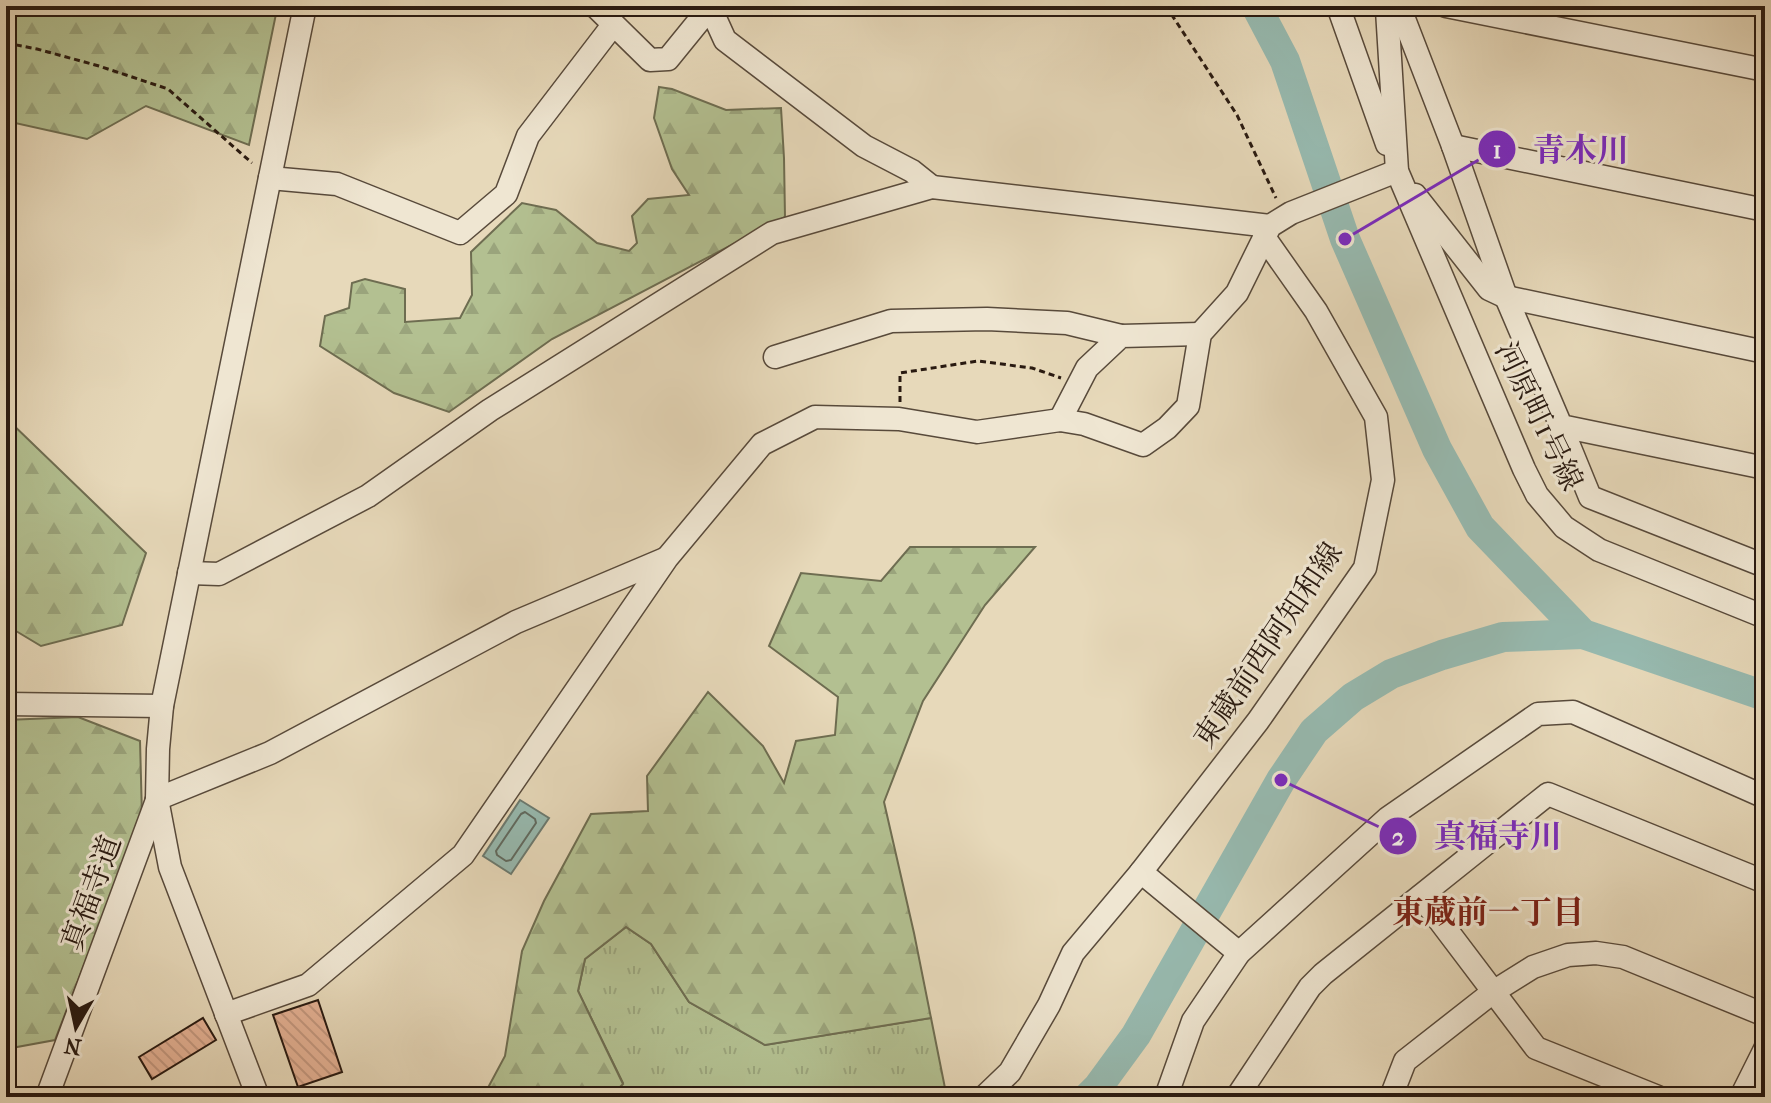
<svg xmlns="http://www.w3.org/2000/svg" width="1771" height="1103" viewBox="0 0 1771 1103" font-family="'IM FELL French Canon','Noto Serif JP',serif">
<style>
.grass{fill:url(#grass-tufts);stroke:#6e6d51;stroke-width:2}
.forest{fill:url(#forest-firs);stroke:#6e6d51;stroke-width:2}
.water{fill:#97bab0;stroke:#6b7a70;stroke-width:2}
.lines{fill:none;stroke-linecap:round;stroke-linejoin:round}
.shore{stroke:#606a60;stroke-width:2}
.river{stroke:#97bab0;stroke-width:30}
.building{fill:url(#building-back-hatch);stroke:#291a11;stroke-width:2}
.minor-casing{stroke:#584a3b;stroke-width:25}
.path{stroke:#291a11;stroke-width:3;stroke-dasharray:6 4;stroke-linecap:butt}
.minor{stroke:#efe6d2;stroke-width:22}
.labels{text-anchor:middle;stroke-width:6;stroke-linejoin:round;paint-order:stroke}
.street-label{font-size:30px;fill:#291a11;stroke:#efe6d2}
.neighbourhood-label{font-size:32px;font-weight:bold;fill:#7a1f14;stroke:#efe6d2}
.leader{fill:none;stroke:#7b2cbf;stroke-width:3}
.callout-dot{fill:#7b2cbf;stroke:#efe6d2;stroke-width:3}
.mark-label{font-size:24px;text-anchor:middle;font-weight:bold;fill:#fff}
.callout-label{font-size:32px;text-anchor:middle;font-weight:bold;fill:#7b2cbf;stroke:#efe6d2;stroke-width:6;stroke-linejoin:round;paint-order:stroke}
</style>
<defs>
<pattern id="grass-tufts" width="24" height="20" patternUnits="userSpaceOnUse" patternTransform="scale(2)"><rect width="24" height="20" fill="#b3c091"/><path d="M3 7l-1-3M5 7V3M7 7l1-3M15 17l-1-3M17 17v-4M19 17l1-3" fill="none" stroke="#9aa47c"/></pattern>
<pattern id="forest-firs" width="22" height="20" patternUnits="userSpaceOnUse" patternTransform="scale(2)"><rect width="22" height="20" fill="#b3c091"/><path d="M5 1l3.5 6h-7zM16 11l3.5 6h-7z" fill="#9aa47c"/></pattern>
<pattern id="building-back-hatch" width="6" height="6" patternUnits="userSpaceOnUse" patternTransform="scale(2)"><rect width="6" height="6" fill="#e5b295"/><path d="M-1 5l2 2M0 0l6 6M5-1l2 2" fill="none" stroke="#c4987f"/></pattern>
</defs>
<rect width="100%" height="100%" fill="#e7d9ba"/>
<filter id="stains"><feTurbulence type="fractalNoise" baseFrequency=".0025" numOctaves="4"/><feColorMatrix values="0 0 0 0 .2 0 0 0 0 .09 0 0 0 0 .02 0 0 0 .5 -.17"/></filter>
<radialGradient id="worn" r=".72"><stop offset=".6" stop-color="#630" stop-opacity="0"/><stop offset="1" stop-color="#630" stop-opacity=".3"/></radialGradient>
<path class="grass" d="M 626,927 L 651,944 L 689,1002 L 765,1045 L 931,1018 L 945,1088 L 931,1097 L 610,1097 L 623,1083 L 578,991 L 585,959 Z"/>
<g class="forest">
<path d="M 6,6 L 271,6 L 276,14 L 249,145 L 146,106 L 87,139 L 6,121 Z"/>
<path d="M 659,87 L 672,89 L 726,110 L 781,108 L 784,158 L 785,217 L 552,339 L 449,412 L 394,393 L 320,346 L 325,316 L 349,308 L 352,283 L 365,279 L 405,289 L 405,322 L 460,318 L 472,295 L 471,252 L 522,203 L 556,210 L 597,243 L 629,251 L 637,243 L 632,216 L 648,199 L 689,195 L 672,169 L 654,118 Z"/>
<path d="M 6,418 L 146,553 L 122,625 L 41,646 L 6,625 Z"/>
<path d="M 910,547 L 1035,547 L 985,605 L 923,701 L 884,802 L 914,933 L 931,1018 L 765,1045 L 689,1002 L 651,944 L 626,927 L 585,959 L 578,991 L 623,1084 L 610,1097 L 483,1097 L 505,1056 L 522,951 L 544,901 L 591,814 L 648,811 L 647,776 L 708,692 L 763,746 L 784,783 L 796,741 L 835,735 L 838,697 L 769,646 L 801,573 L 881,581 Z"/>
<path d="M 78,717 L 140,741 L 142,816 L 55,1040 L 6,1049 L 6,720 Z"/>
</g>
<path class="water" d="M 520,800 L 549,818 L 511,874 L 483,856 Z"/>
<g class="lines">
<path class="shore" d="M 525,812 L 535,819 L 536,823 L 511,860 L 506,861 L 497,855 L 496,851 L 521,814 Z"/>
<g class="river">
<path d="M 1256,6 L 1285,61 L 1345,239 L 1437,449 L 1480,527 L 1583,634 L 1765,696"/>
<path d="M 1088,1097 L 1098,1087 L 1136,1035 L 1281,780 L 1314,731 L 1353,697 L 1391,674 L 1442,655 L 1503,637 L 1583,634"/>
</g>
</g>
<g class="building">
<path d="M 318,1000 L 342,1072 L 298,1087 L 273,1015 Z"/>
<path d="M 203,1018 L 216,1040 L 152,1079 L 139,1057 Z"/>
</g>
<g class="lines">
<defs>
<g id="minor">
<path d="M 595,6 L 650,60 L 668,59 L 703,16 L 715,18 L 725,40 L 864,146 L 912,171 L 932,187"/>
<path d="M 1338,6 L 1387,144"/>
<path d="M 1389,6 L 1387,10 L 1397,171 L 1524,469 L 1537,495 L 1564,527 L 1599,550 L 1765,617"/>
<path d="M 1399,6 L 1453,146 L 1506,297 L 1561,426 L 1765,468"/>
<path d="M 1446,6 L 1765,70"/>
<path d="M 1453,146 L 1765,210"/>
<path d="M 270,178 L 337,184 L 460,233 L 506,194 L 528,136 L 613,25"/>
<path d="M 1415,195 L 1489,289 L 1506,297 L 1765,352"/>
<path d="M 775,357 L 891,321 L 987,319 L 1067,323 L 1121,336"/>
<path d="M 1060,420 L 1087,368 L 1121,336 L 1200,334"/>
<path d="M 1561,426 L 1590,497 L 1765,566"/>
<path d="M 189,573 L 219,574 L 368,496 L 490,410 L 772,233 L 932,187 L 1270,226"/>
<path d="M 6,704 L 162,706"/>
<path d="M 157,799 L 270,753 L 516,622 L 665,559"/>
<path d="M 1141,872 L 1239,953"/>
<path d="M 1421,896 L 1536,1048 L 1658,1097"/>
<path d="M 226,1014 L 308,985 L 463,855 L 667,558 L 762,444 L 815,417 L 899,419 L 977,432 L 1060,420 L 1084,424 L 1143,445 L 1167,428 L 1188,406 L 1200,334 L 1237,293 L 1270,226 L 1291,213 L 1397,171"/>
<path d="M 47,1097 L 157,800"/>
<path d="M 258,1097 L 170,867 L 157,799 L 158,749 L 162,706 L 305,6"/>
<path d="M 984,1097 L 1010,1072 L 1049,1005 L 1073,953 L 1141,872 L 1258,721 L 1365,568 L 1383,480 L 1376,417 L 1316,311 L 1264,237"/>
<path d="M 1166,1097 L 1193,1021 L 1239,953 L 1388,818 L 1538,714 L 1573,712 L 1765,797"/>
<path d="M 1237,1097 L 1310,987 L 1323,974 L 1548,794 L 1765,882"/>
<path d="M 1391,1097 L 1405,1061 L 1493,992 L 1533,967 L 1568,955 L 1596,953 L 1623,957 L 1765,1015"/>
<path d="M 1741,1097 L 1765,1049"/>
</g>
</defs>
<use href="#minor" class="minor-casing"/>
<g class="path">
<path d="M 1166,6 L 1237,115 L 1276,198"/>
<path d="M 6,43 L 37,49 L 99,66 L 168,89 L 252,163"/>
<path d="M 900,402 L 900,373 L 978,361 L 1032,368 L 1061,378"/>
</g>
<use href="#minor" class="minor"/>
</g>
<g class="labels">
<g class="street-label">
<text transform="translate(1539 416) rotate(64)" y="10">河原町1号線</text>
<text transform="translate(1268 645) rotate(-56)" y="10">東蔵前西阿知和線</text>
<text transform="translate(91 893) rotate(-70)" y="10">真福寺道</text>
</g>
<g class="neighbourhood-label">
<text x="1488" y="923">東蔵前一丁目</text>
</g>
</g>
<path class="leader" d="M1345 239L1497 149M1281 780L1398 836"/>
<g class="callout-dot">
<circle cx="1345" cy="239" r="8"/>
<circle cx="1281" cy="780" r="8"/>
<circle cx="1497" cy="149" r="20"/>
<circle cx="1398" cy="836" r="20"/>
</g>
<g class="mark-label">
<text x="1497" y="158">1</text>
<text x="1398" y="845">2</text>
</g>
<g class="callout-label">
<text x="1581" y="161">青木川</text>
<text x="1498" y="847">真福寺川</text>
</g>
<rect width="1771" height="1103" fill="none" stroke="#e7d9ba" stroke-width="32"/>
<rect x="8" y="8" width="1755" height="1087" fill="none" stroke="#291a11" stroke-width="4"/>
<rect x="16" y="16" width="1739" height="1071" fill="none" stroke="#291a11" stroke-width="2"/>
<g transform="translate(76 1027) rotate(189)" stroke="#efe6d2" stroke-width="6" paint-order="stroke">
<path d="M0-6L14 30L0 20L-14 30Z" fill="#291a11"/>
<text y="-12" font-size="22" font-weight="bold" text-anchor="middle" fill="#291a11">N</text>
</g>
<rect width="100%" height="100%" filter="url(#stains)"/>
<rect width="100%" height="100%" fill="url(#worn)"/>
</svg>
